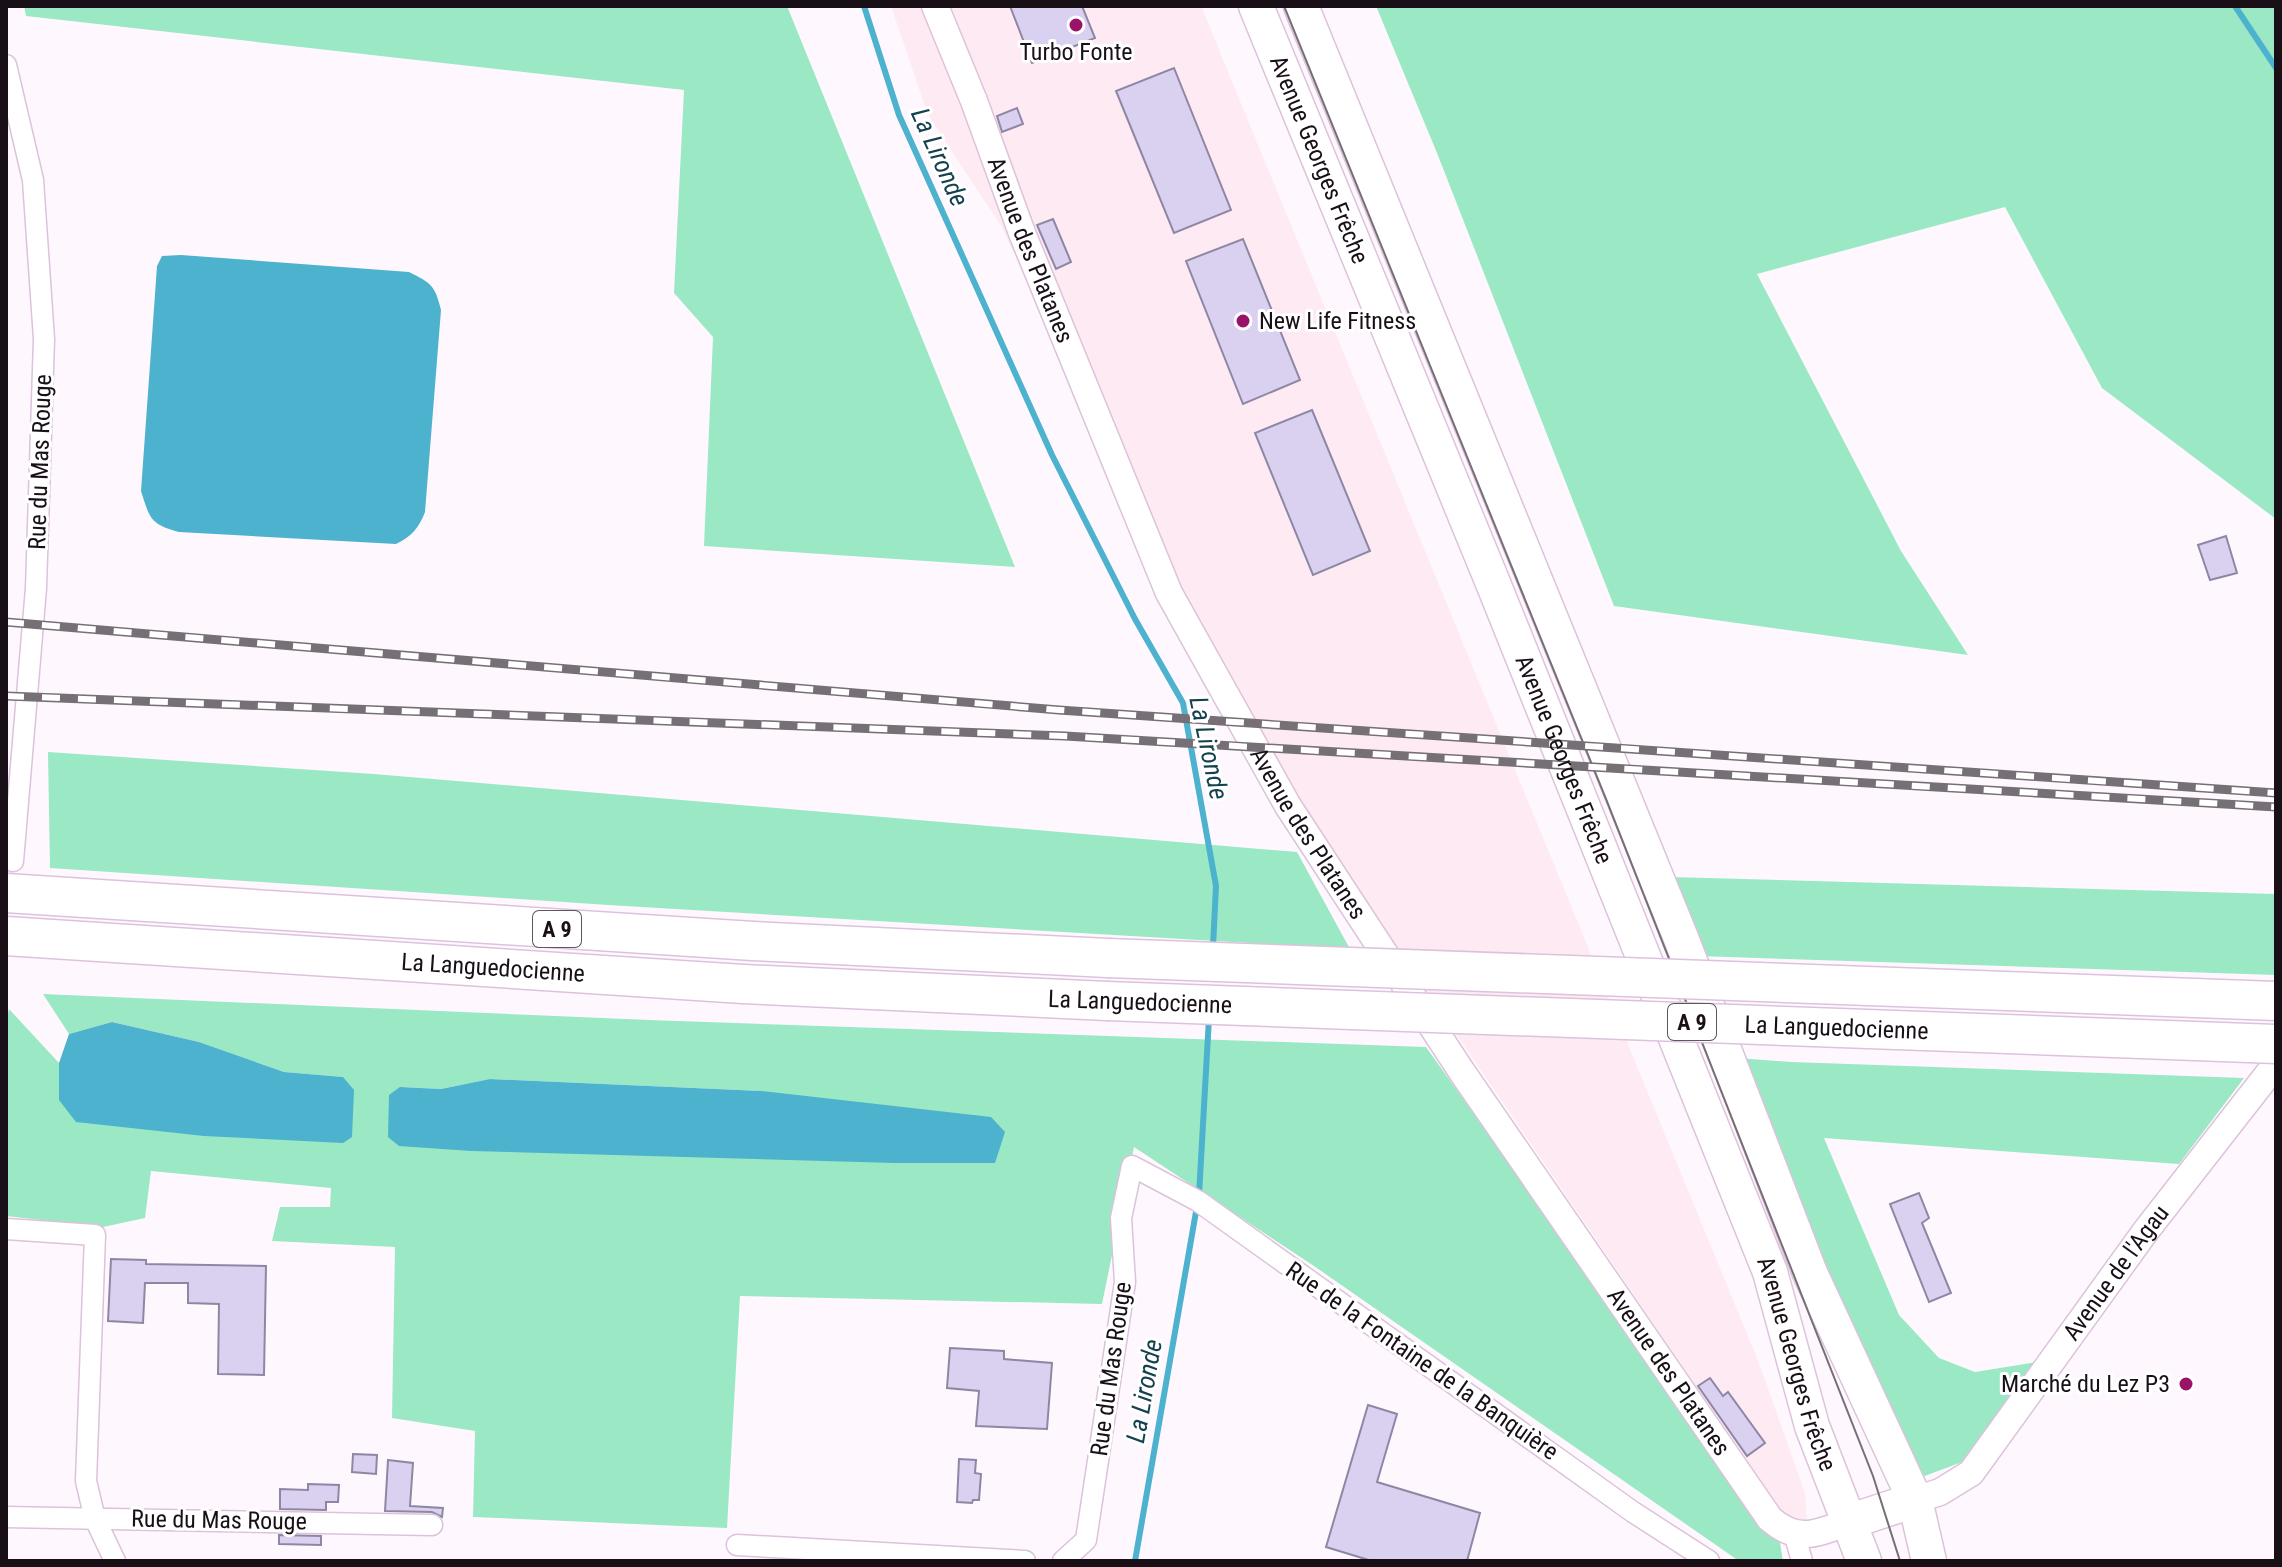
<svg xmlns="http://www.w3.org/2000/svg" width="2282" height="1567" viewBox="0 0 2282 1567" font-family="'Roboto Condensed',sans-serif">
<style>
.commercial{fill:#feeaf3}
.green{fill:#9be8c4;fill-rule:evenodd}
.water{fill:#4cb2ce}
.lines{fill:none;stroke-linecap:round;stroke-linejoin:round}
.stream{stroke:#4cb2ce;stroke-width:6}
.building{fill:#dad1f1;stroke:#8e87a4;stroke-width:2}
.minor-casing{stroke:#ddc2dc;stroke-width:23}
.tertiary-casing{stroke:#ddc2dc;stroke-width:29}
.primary-casing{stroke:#ddc2dc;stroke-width:37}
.motorway-casing{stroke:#ddc2dc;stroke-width:41}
.minor{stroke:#fff;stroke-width:20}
.tertiary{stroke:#fff;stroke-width:26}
.primary{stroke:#fff;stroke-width:34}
.motorway{stroke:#fff;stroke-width:38}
.tram{stroke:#766f76;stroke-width:2}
.rail-casing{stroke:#766f76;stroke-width:9}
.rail{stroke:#fff;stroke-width:6;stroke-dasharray:18;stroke-linecap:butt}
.motorway-bridge-casing{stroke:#ddc2dc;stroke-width:41;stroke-linecap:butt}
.motorway-bridge{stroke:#fff;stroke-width:38}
.poi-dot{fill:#991468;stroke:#fff;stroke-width:3}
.labels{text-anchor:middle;stroke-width:6;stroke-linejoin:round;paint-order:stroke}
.shield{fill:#fff;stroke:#5d575d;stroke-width:2}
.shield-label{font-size:22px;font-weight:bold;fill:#180f17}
.poi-label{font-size:24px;fill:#180f17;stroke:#fff}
.street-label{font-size:24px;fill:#180f17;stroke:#fff}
.water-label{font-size:26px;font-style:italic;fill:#14414e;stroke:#fff}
</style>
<rect width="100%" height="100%" fill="#fef8fe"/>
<path class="commercial" d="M 891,6 L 1201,6 L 1759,1363 L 1805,1493 L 1807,1521 L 1783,1514 L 1218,684 L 1001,226 L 928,115 Z"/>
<g class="green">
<path d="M 24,6 L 787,6 L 1015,567 L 704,546 L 713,337 L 674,293 L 684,90 L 26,16 Z"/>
<path d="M 1376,6 L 2276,6 L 2276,519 L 2102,388 L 2005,207 L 1757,274 L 1901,551 L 1968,655 L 1614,606 L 1437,153 Z"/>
<path d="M 48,752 L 374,774 L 1297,852 L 1350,949 L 608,905 L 50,868 Z"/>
<path d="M 1671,877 L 2276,894 L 2276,975 L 1698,956 Z"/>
<path d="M 43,994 L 649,1020 L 1426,1047 L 1780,1543 L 1783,1561 L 1739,1561 L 1311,1264 L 1134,1147 L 1102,1304 L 740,1296 L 727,1528 L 473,1517 L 475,1431 L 392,1418 L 395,1247 L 272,1241 L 280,1207 L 330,1207 L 331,1188 L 151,1171 L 145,1218 L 103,1227 L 6,1216 L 6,1022 L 9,1009 L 59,1063 L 59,1100 L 343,1077 L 284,1072 L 199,1042 L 112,1022 L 69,1034 ZM 490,1079 L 761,1091 L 994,1163 L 400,1087 L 441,1089 Z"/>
<path d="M 1737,1058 L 1792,1062 L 2244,1078 L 2179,1164 L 1824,1138 L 1899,1315 L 1939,1358 L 1975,1372 L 2037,1362 L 1962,1462 L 1914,1480 Z"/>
</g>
<g class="water">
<path d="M 181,255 L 409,272 C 431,283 435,285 441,310 L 425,512 C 419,528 411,537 396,544 L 179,532 C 150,524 150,519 141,491 L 157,266 L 162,256 Z"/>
<path d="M 112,1022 L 199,1042 L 284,1072 L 343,1077 L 354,1090 L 352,1137 L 343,1143 L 204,1136 L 76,1122 L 59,1100 L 59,1063 L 69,1034 Z"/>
<path d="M 490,1079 L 761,1091 L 991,1117 L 1005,1132 L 995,1163 L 895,1163 L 471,1151 L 399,1146 L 388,1137 L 389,1095 L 400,1087 L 441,1089 Z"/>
</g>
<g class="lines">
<g class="stream">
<path d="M 864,6 L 899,115 L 1052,455 L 1135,619 L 1183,703 L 1216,886 L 1213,947"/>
<path d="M 2235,6 L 2276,68"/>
<path d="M 1199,1195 L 1209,1018"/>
<path d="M 1135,1561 L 1197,1206"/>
</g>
</g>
<g class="building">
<path d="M 1010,6 L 1082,6 L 1095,38 L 1032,63 Z"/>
<path d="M 1174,68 L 1231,210 L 1174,233 L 1116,91 Z"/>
<path d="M 1017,108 L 1023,124 L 1002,132 L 997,116 Z"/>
<path d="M 1053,219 L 1071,262 L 1056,269 L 1037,225 Z"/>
<path d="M 1243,239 L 1300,380 L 1243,404 L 1186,261 Z"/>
<path d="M 1312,410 L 1370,551 L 1313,575 L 1255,433 Z"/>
<path d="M 2226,536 L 2237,573 L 2210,580 L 2198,545 Z"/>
<path d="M 1919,1193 L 1929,1218 L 1922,1223 L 1951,1293 L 1929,1302 L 1890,1204 Z"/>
<path d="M 111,1259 L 146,1260 L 146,1264 L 266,1266 L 264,1375 L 218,1374 L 219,1304 L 188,1303 L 188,1283 L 145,1283 L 143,1323 L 108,1321 Z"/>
<path d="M 950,1348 L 1004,1351 L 1004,1359 L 1052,1363 L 1047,1429 L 976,1426 L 979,1391 L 947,1388 Z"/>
<path d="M 1710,1378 L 1723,1396 L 1728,1392 L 1765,1443 L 1747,1456 L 1698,1386 Z"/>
<path d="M 1368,1405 L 1397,1414 L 1377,1482 L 1480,1513 L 1467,1561 L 1372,1561 L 1326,1547 Z"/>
<path d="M 353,1454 L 377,1455 L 376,1474 L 352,1472 Z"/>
<path d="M 959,1459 L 976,1460 L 975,1473 L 981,1474 L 979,1500 L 973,1500 L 972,1503 L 957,1502 Z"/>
<path d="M 388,1460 L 413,1463 L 410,1506 L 443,1508 L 442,1517 L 432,1512 L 385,1511 Z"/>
<path d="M 308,1484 L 339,1485 L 338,1502 L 326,1502 L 326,1510 L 280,1509 L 280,1489 L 308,1490 Z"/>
<path d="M 279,1535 L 321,1536 L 321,1545 L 279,1544 Z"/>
</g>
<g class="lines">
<defs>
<g id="minor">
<path d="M 6,65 L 33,180 L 44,339 L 36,588 L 13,861"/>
<path d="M 6,1229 L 95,1235 L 86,1481 L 95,1519 L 115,1561"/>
<path d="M 6,1517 L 432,1525"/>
<path d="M 1794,1533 L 1802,1561"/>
<path d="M 737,1545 L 1025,1561"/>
<path d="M 1063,1561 L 1086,1540 L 1125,1282 L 1121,1218 L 1132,1166 L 1198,1201 L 1633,1512 L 1709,1561"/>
</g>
<g id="tertiary">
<path id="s1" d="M 935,6 L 974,101 L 1022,233 L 1169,593 L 1288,806 L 1462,1072 L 1770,1519 C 1798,1543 1816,1534 1848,1522"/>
<path id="s2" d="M 1915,1500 L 1940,1492 L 1971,1473 L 2145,1232 L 2276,1064"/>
</g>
<g id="primary">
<path id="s3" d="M 1256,6 L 1493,583 L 1770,1272 L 1812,1426 L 1864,1561"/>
<path d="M 1301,6 L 1681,938 L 1810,1273 L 1915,1500 L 1929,1561"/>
<path d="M 1848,1522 L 1915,1500"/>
</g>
<g id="motorway">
<path d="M 6,893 L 753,941 L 1108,958"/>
<path id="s4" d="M 6,936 L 743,984 L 1107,1001"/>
</g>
</defs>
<use href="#minor" class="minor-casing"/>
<use href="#tertiary" class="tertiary-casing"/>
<use href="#primary" class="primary-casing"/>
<use href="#motorway" class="motorway-casing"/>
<use href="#minor" class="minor"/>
<use href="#tertiary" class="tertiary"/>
<use href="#primary" class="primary"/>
<use href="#motorway" class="motorway"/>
<path class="tram" d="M 1284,6 L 1606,799 L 1873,1476 L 1900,1561"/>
<defs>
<g id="rail">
<path d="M 6,622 L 1059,710 L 2276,793"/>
<path d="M 6,696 L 1065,736 L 2276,807"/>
</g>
</defs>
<use href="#rail" class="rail-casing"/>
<use href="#rail" class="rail"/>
<defs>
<g id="motorway-bridge">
<path d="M 1108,958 L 2276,1001"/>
<path id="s5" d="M 1107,1001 L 2276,1044"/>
</g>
</defs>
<use href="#motorway-bridge" class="motorway-bridge-casing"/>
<use href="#motorway-bridge" class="motorway-bridge"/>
</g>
<g class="poi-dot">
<circle cx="1076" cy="25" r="8"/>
<circle cx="1243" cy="321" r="8"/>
<circle cx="2186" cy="1384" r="8"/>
</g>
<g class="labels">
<g class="shield">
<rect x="533" y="911" width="48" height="36" rx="6"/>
<rect x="1668" y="1004" width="48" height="36" rx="6"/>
</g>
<g class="shield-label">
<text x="557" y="937">A 9</text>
<text x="1692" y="1030">A 9</text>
</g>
<g class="poi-label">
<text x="1076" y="60">Turbo Fonte</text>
<text x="1259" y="329" text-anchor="start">New Life Fitness</text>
<text x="2170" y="1392" text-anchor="end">Marché du Lez P3</text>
</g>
<g class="street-label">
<text dy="8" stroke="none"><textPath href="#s3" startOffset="166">Avenue Georges Frêche</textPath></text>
<text dy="8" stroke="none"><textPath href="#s1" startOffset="262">Avenue des Platanes</textPath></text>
<text transform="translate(40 462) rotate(-88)" y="8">Rue du Mas Rouge</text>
<text dy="8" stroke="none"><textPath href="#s3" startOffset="814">Avenue Georges Frêche</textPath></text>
<text dy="8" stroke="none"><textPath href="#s1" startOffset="910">Avenue des Platanes</textPath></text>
<text dy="8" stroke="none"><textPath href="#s4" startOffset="488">La Languedocienne</textPath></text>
<text transform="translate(1140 1002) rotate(2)" y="8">La Languedocienne</text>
<text dy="8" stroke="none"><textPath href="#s5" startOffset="730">La Languedocienne</textPath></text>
<text dy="8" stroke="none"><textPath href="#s2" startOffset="310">Avenue de l'Agau</textPath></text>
<text transform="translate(1422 1361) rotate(35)" y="8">Rue de la Fontaine de la Banquière</text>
<text dy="8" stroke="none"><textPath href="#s3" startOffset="1462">Avenue Georges Frêche</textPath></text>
<text transform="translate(1111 1369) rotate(-82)" y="8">Rue du Mas Rouge</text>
<text dy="8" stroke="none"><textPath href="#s1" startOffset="1558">Avenue des Platanes</textPath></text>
<text transform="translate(219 1520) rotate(1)" y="8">Rue du Mas Rouge</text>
</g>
<g class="water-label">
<text transform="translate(940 157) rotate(66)" y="9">La Lironde</text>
<text transform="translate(1209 748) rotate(78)" y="9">La Lironde</text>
<text transform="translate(1144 1391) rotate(-80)" y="9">La Lironde</text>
</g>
</g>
<rect width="2282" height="1567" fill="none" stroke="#180f17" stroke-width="16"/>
</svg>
